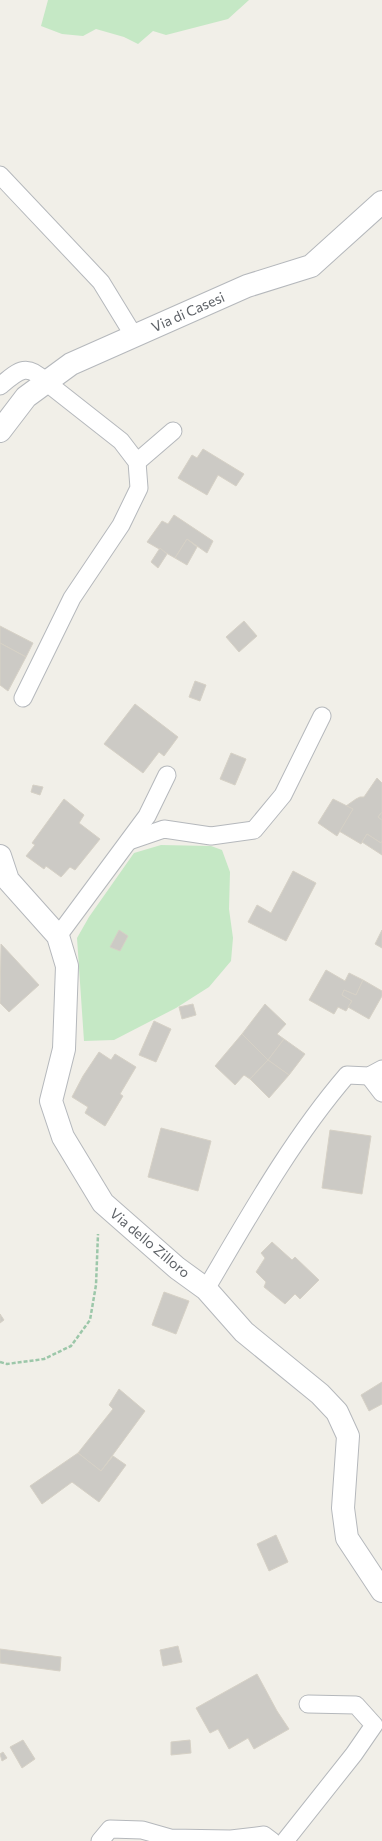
<svg xmlns="http://www.w3.org/2000/svg" width="382" height="1841" viewBox="0 0 382 1841" font-family="Commissioner,sans-serif">
<style>
.green{fill:#c5e8c5}
.building{fill:#cccac5;stroke:#d6d1c6}
.lines{fill:none;stroke-linecap:round;stroke-linejoin:round}
.lane-casing{stroke:#b5b8bc;stroke-width:19}
.street-casing{stroke:#b5b8bc;stroke-width:24}
.path{stroke:#9cc7a9;stroke-width:2.5;stroke-dasharray:4 2;stroke-linecap:butt}
.lane{stroke:#fff;stroke-width:17}
.street{stroke:#fff;stroke-width:22}
.labels{text-anchor:middle;stroke-width:4;stroke-linejoin:round;paint-order:stroke}
.street-label{font-size:14px;fill:#5f6368;stroke:#fff}
</style>
<rect width="100%" height="100%" fill="#f1efe8"/>
<g class="green">
<path d="M 48,0 L 249,0 L 228,19 L 166,35 L 153,31 L 138,44 L 124,37 L 96,29 L 83,36 L 62,34 L 41,26 Z"/>
<path d="M 161,845 L 211,846 L 222,850 L 230,872 L 229,909 L 233,938 L 231,961 L 209,987 L 176,1008 L 114,1040 L 84,1041 L 77,938 L 89,917 L 134,853 Z"/>
</g>
<g class="building">
<path d="M 203,449 L 244,474 L 236,486 L 218,475 L 207,495 L 178,478 L 192,455 L 197,458 Z"/>
<path d="M 174,515 L 213,541 L 207,553 L 187,539 L 175,558 L 147,542 L 162,521 L 168,524 Z"/>
<path d="M 187,539 L 197,547 L 187,565 L 175,558 Z"/>
<path d="M 160,548 L 167,554 L 158,568 L 151,562 Z"/>
<path d="M 244,621 L 257,636 L 239,652 L 226,637 Z"/>
<path d="M 0,626 L 33,643 L 26,657 L 0,643 Z"/>
<path d="M 0,643 L 26,657 L 8,691 L 0,685 Z"/>
<path d="M 195,681 L 206,685 L 200,701 L 189,697 Z"/>
<path d="M 135,704 L 178,737 L 164,756 L 159,752 L 143,773 L 104,744 Z"/>
<path d="M 231,753 L 246,759 L 235,785 L 220,779 Z"/>
<path d="M 377,778 L 382,783 L 382,812 L 378,817 L 382,820 L 382,841 L 381,843 L 367,834 L 361,844 L 339,831 L 353,809 L 346,806 L 356,799 L 360,797 L 364,797 Z"/>
<path d="M 33,785 L 43,787 L 40,795 L 31,792 Z"/>
<path d="M 64,799 L 84,815 L 79,823 L 100,839 L 75,870 L 70,867 L 61,877 L 46,866 L 44,869 L 26,856 L 35,845 L 32,843 Z"/>
<path d="M 333,799 L 353,809 L 337,836 L 318,823 Z"/>
<path d="M 382,812 L 382,820 L 378,817 Z"/>
<path d="M 367,834 L 381,843 L 382,841 L 382,855 L 362,842 Z"/>
<path d="M 293,871 L 316,883 L 286,941 L 248,922 L 257,905 L 271,913 Z"/>
<path d="M 119,930 L 128,936 L 120,951 L 110,947 Z"/>
<path d="M 382,930 L 382,948 L 375,944 Z"/>
<path d="M 1,944 L 39,985 L 9,1012 L 0,1003 Z"/>
<path d="M 326,970 L 345,981 L 349,973 L 363,980 L 356,995 L 344,990 L 342,995 L 352,1001 L 346,1011 L 338,1007 L 334,1014 L 309,1000 Z"/>
<path d="M 363,980 L 382,991 L 382,996 L 369,1019 L 348,1007 L 352,1001 L 342,995 L 344,990 L 356,995 Z"/>
<path d="M 193,1004 L 196,1015 L 182,1019 L 179,1007 Z"/>
<path d="M 265,1004 L 286,1024 L 277,1034 L 284,1039 L 268,1060 L 242,1034 Z"/>
<path d="M 154,1021 L 171,1029 L 156,1062 L 139,1055 Z"/>
<path d="M 242,1034 L 268,1060 L 250,1079 L 244,1075 L 235,1085 L 215,1066 Z"/>
<path d="M 284,1039 L 305,1054 L 289,1075 L 268,1060 Z"/>
<path d="M 99,1052 L 111,1060 L 115,1054 L 136,1067 L 120,1094 L 123,1096 L 105,1126 L 85,1113 L 88,1107 L 72,1097 L 83,1076 Z"/>
<path d="M 268,1060 L 289,1075 L 269,1098 L 250,1079 Z"/>
<path d="M 161,1128 L 211,1141 L 198,1191 L 148,1177 Z"/>
<path d="M 330,1130 L 371,1136 L 362,1194 L 322,1188 Z"/>
<path d="M 272,1242 L 292,1260 L 295,1257 L 319,1280 L 300,1299 L 295,1294 L 285,1304 L 264,1287 L 266,1282 L 256,1272 L 265,1258 L 261,1253 Z"/>
<path d="M 164,1292 L 189,1301 L 176,1334 L 152,1325 Z"/>
<path d="M 0,1314 L 4,1320 L 0,1323 Z"/>
<path d="M 382,1382 L 382,1404 L 369,1411 L 361,1395 Z"/>
<path d="M 119,1389 L 145,1411 L 101,1471 L 78,1453 L 113,1409 L 109,1405 Z"/>
<path d="M 78,1453 L 101,1471 L 113,1456 L 126,1465 L 99,1502 L 72,1482 L 42,1504 L 30,1486 Z"/>
<path d="M 276,1535 L 288,1562 L 269,1571 L 257,1544 Z"/>
<path d="M 178,1646 L 182,1662 L 163,1666 L 160,1650 Z"/>
<path d="M 0,1649 L 61,1657 L 60,1671 L 0,1663 Z"/>
<path d="M 257,1674 L 277,1711 L 289,1729 L 254,1749 L 248,1738 L 229,1749 L 218,1729 L 210,1733 L 196,1708 Z"/>
<path d="M 23,1740 L 35,1759 L 22,1768 L 10,1747 Z"/>
<path d="M 190,1740 L 191,1753 L 171,1755 L 171,1742 Z"/>
<path d="M 3,1752 L 7,1758 L 2,1761 L 0,1754 Z"/>
</g>
<g class="lines">
<defs>
<g id="lane">
<path d="M 0,175 L 101,282 L 134,336"/>
<path d="M 0,386 C 19,370 27,362 46,382 L 121,441 L 137,462 L 139,488 L 121,525 L 72,598 L 23,698"/>
<path d="M 137,462 L 173,431"/>
<path d="M 129,841 L 164,829 L 211,836 L 254,830 L 283,795 L 322,716"/>
<path d="M 58,936 L 147,816 L 167,775"/>
<path d="M 369,1076 L 382,1093"/>
<path d="M 206,1289 C 249,1216 292,1139 347,1075 L 369,1076 L 382,1069"/>
<path d="M 100,1841 L 110,1829 L 142,1830 L 170,1838 L 231,1839 L 264,1835 L 272,1841"/>
<path d="M 285,1841 L 354,1754 L 374,1725 L 356,1705 L 308,1704"/>
</g>
<g id="street">
<path d="M 0,431 L 26,397 L 71,364 L 247,286 L 311,266 L 382,202"/>
<path d="M 0,856 L 8,880 L 58,936 L 67,966 L 64,1049 L 51,1101 L 63,1137 L 103,1203 L 177,1268 L 206,1289 L 244,1332 L 320,1394 L 337,1412 L 348,1436 L 343,1508 L 347,1538 L 382,1591"/>
</g>
</defs>
<use href="#lane" class="lane-casing"/>
<use href="#street" class="street-casing"/>
<path class="path" d="M 0,1362 L 7,1364 L 44,1359 L 71,1346 L 90,1320 L 96,1285 L 98,1234"/>
<use href="#lane" class="lane"/>
<use href="#street" class="street"/>
</g>
<g class="labels">
<g class="street-label">
<text transform="translate(188 312) rotate(-24)" y="5">Via di Casesi</text>
<text transform="translate(150 1243) rotate(40)" y="5">Via dello Zilloro</text>
</g>
</g>
</svg>
